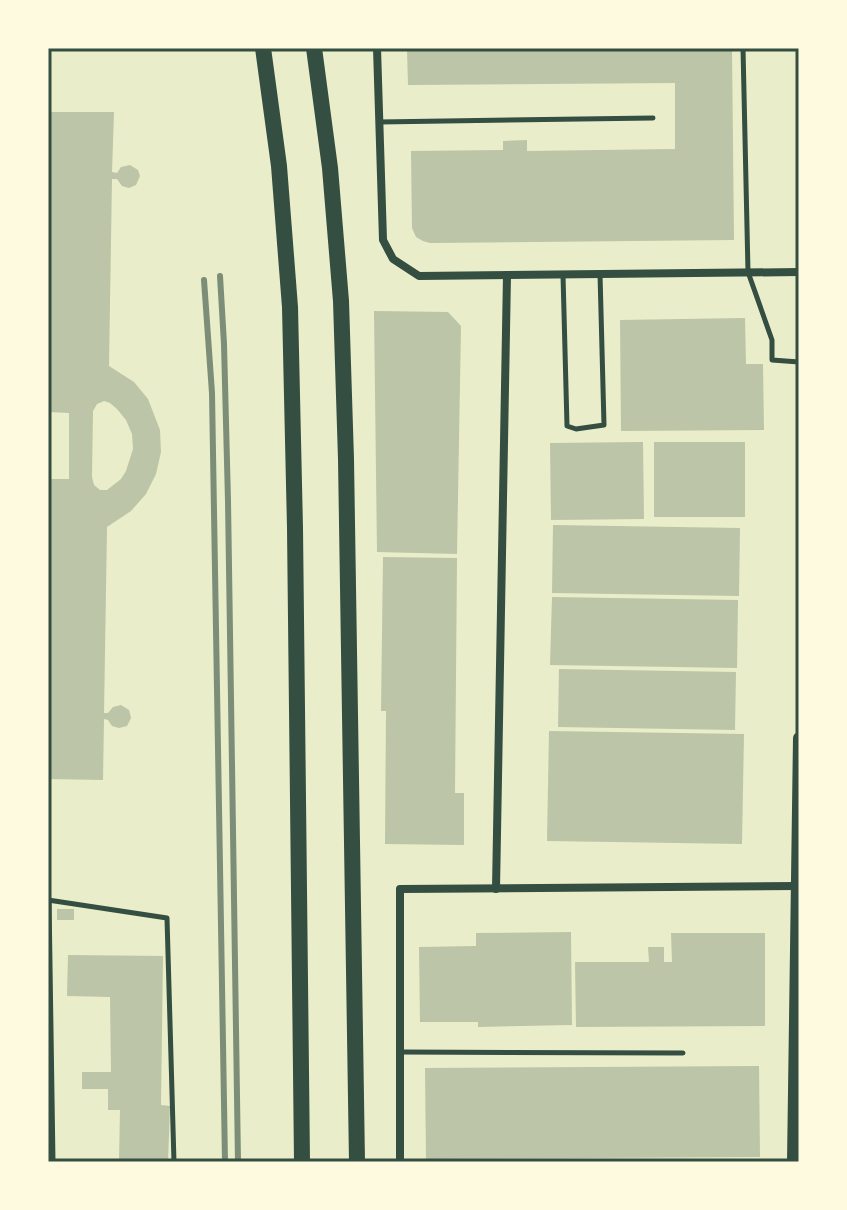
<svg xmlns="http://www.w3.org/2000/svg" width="847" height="1210" viewBox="0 0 847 1210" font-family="Roboto,sans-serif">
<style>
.building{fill:#bcc5a7;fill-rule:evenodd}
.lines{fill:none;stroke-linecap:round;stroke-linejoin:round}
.service{stroke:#344e41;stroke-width:5}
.minor{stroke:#344e41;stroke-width:8}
.tertiary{stroke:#344e41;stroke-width:12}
.primary{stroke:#344e41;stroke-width:16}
.rail{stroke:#7c8e77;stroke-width:6}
.neatline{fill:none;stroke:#344e41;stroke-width:3}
</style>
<rect width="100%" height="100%" fill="#e9edc9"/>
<g class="building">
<path d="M 407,48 L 732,48 L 734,240 L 430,243 L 423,241 L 416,237 L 412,228 L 411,151 L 503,150 L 503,141 L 527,140 L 527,151 L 675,149 L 675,83 L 408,85 Z"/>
<path d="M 48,112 L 114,112 L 112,172 L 117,173 L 121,167 L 130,165 L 138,170 L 140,176 L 136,185 L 129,188 L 122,186 L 117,179 L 112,179 L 109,366 L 134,382 L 148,399 L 160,430 L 161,452 L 156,474 L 146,494 L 131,511 L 107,527 L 104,713 L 108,713 L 113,707 L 121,705 L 129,710 L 131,718 L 127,726 L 119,728 L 112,726 L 108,720 L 104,719 L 103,780 L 48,779 L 48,479 L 69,479 L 69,413 L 48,412 ZM 104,401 L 110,403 L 117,409 L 126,420 L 132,434 L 133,449 L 126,471 L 121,479 L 107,490 L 100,490 L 94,485 L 92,477 L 93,411 L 97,404 Z"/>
<path d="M 374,311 L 448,312 L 461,326 L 457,554 L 377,552 Z"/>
<path d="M 745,318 L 746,364 L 763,364 L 764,430 L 621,431 L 620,320 Z"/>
<path d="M 643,442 L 644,519 L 551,520 L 550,443 Z"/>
<rect x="654" y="442" width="91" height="75"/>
<path d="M 553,525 L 740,528 L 739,596 L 552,593 Z"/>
<path d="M 383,557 L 457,558 L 455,793 L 464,793 L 464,845 L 385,844 L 386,711 L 381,711 Z"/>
<path d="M 552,597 L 738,600 L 737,668 L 550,665 Z"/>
<path d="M 559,669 L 736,672 L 735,730 L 558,727 Z"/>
<path d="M 549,731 L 744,734 L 742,844 L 547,841 Z"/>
<rect x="57" y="909" width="17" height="11"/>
<path d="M 571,932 L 572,1025 L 478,1027 L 478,1022 L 420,1022 L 419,947 L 476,946 L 476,933 Z"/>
<path d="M 671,933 L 765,933 L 765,1026 L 576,1027 L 575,962 L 649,962 L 648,947 L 664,947 L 664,962 L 672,962 Z"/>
<path d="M 68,955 L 163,956 L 161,1105 L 170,1106 L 168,1162 L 119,1162 L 120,1110 L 108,1110 L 108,1089 L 82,1089 L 82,1072 L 111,1072 L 110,997 L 67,996 Z"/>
<path d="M 759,1066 L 760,1157 L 426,1159 L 425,1068 Z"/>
</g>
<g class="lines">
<g class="service">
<path d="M 743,48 L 748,272 L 772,340 L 772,360 L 799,362"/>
<path d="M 379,122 L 653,118"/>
<path d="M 563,275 L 567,426 L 576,429 L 604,425 L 600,274"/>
<path d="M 48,900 L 167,918 L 174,1162"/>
<path d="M 49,900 L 53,1162"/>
<path d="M 401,1052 L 683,1053"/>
</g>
<g class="minor">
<path d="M 377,48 L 383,240 L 393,259 L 419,276 L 799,272"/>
<path d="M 496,889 L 507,275"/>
<path d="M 400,1162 L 400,889 L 797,886"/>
</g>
<path class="tertiary" d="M 793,1162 L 799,738"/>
<g class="primary">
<path d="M 263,48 L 279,166 L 290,307 L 295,528 L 302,1162"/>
<path d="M 314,48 L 330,168 L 341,301 L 346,459 L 357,1162"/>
</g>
<g class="rail">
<path d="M 220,276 L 224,344 L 228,501 L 238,1162"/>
<path d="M 204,280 L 212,393 L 225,1162"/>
</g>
</g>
<rect width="847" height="1210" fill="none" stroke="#fefae0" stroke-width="100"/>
<rect x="50" y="50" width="747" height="1110" class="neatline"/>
</svg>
